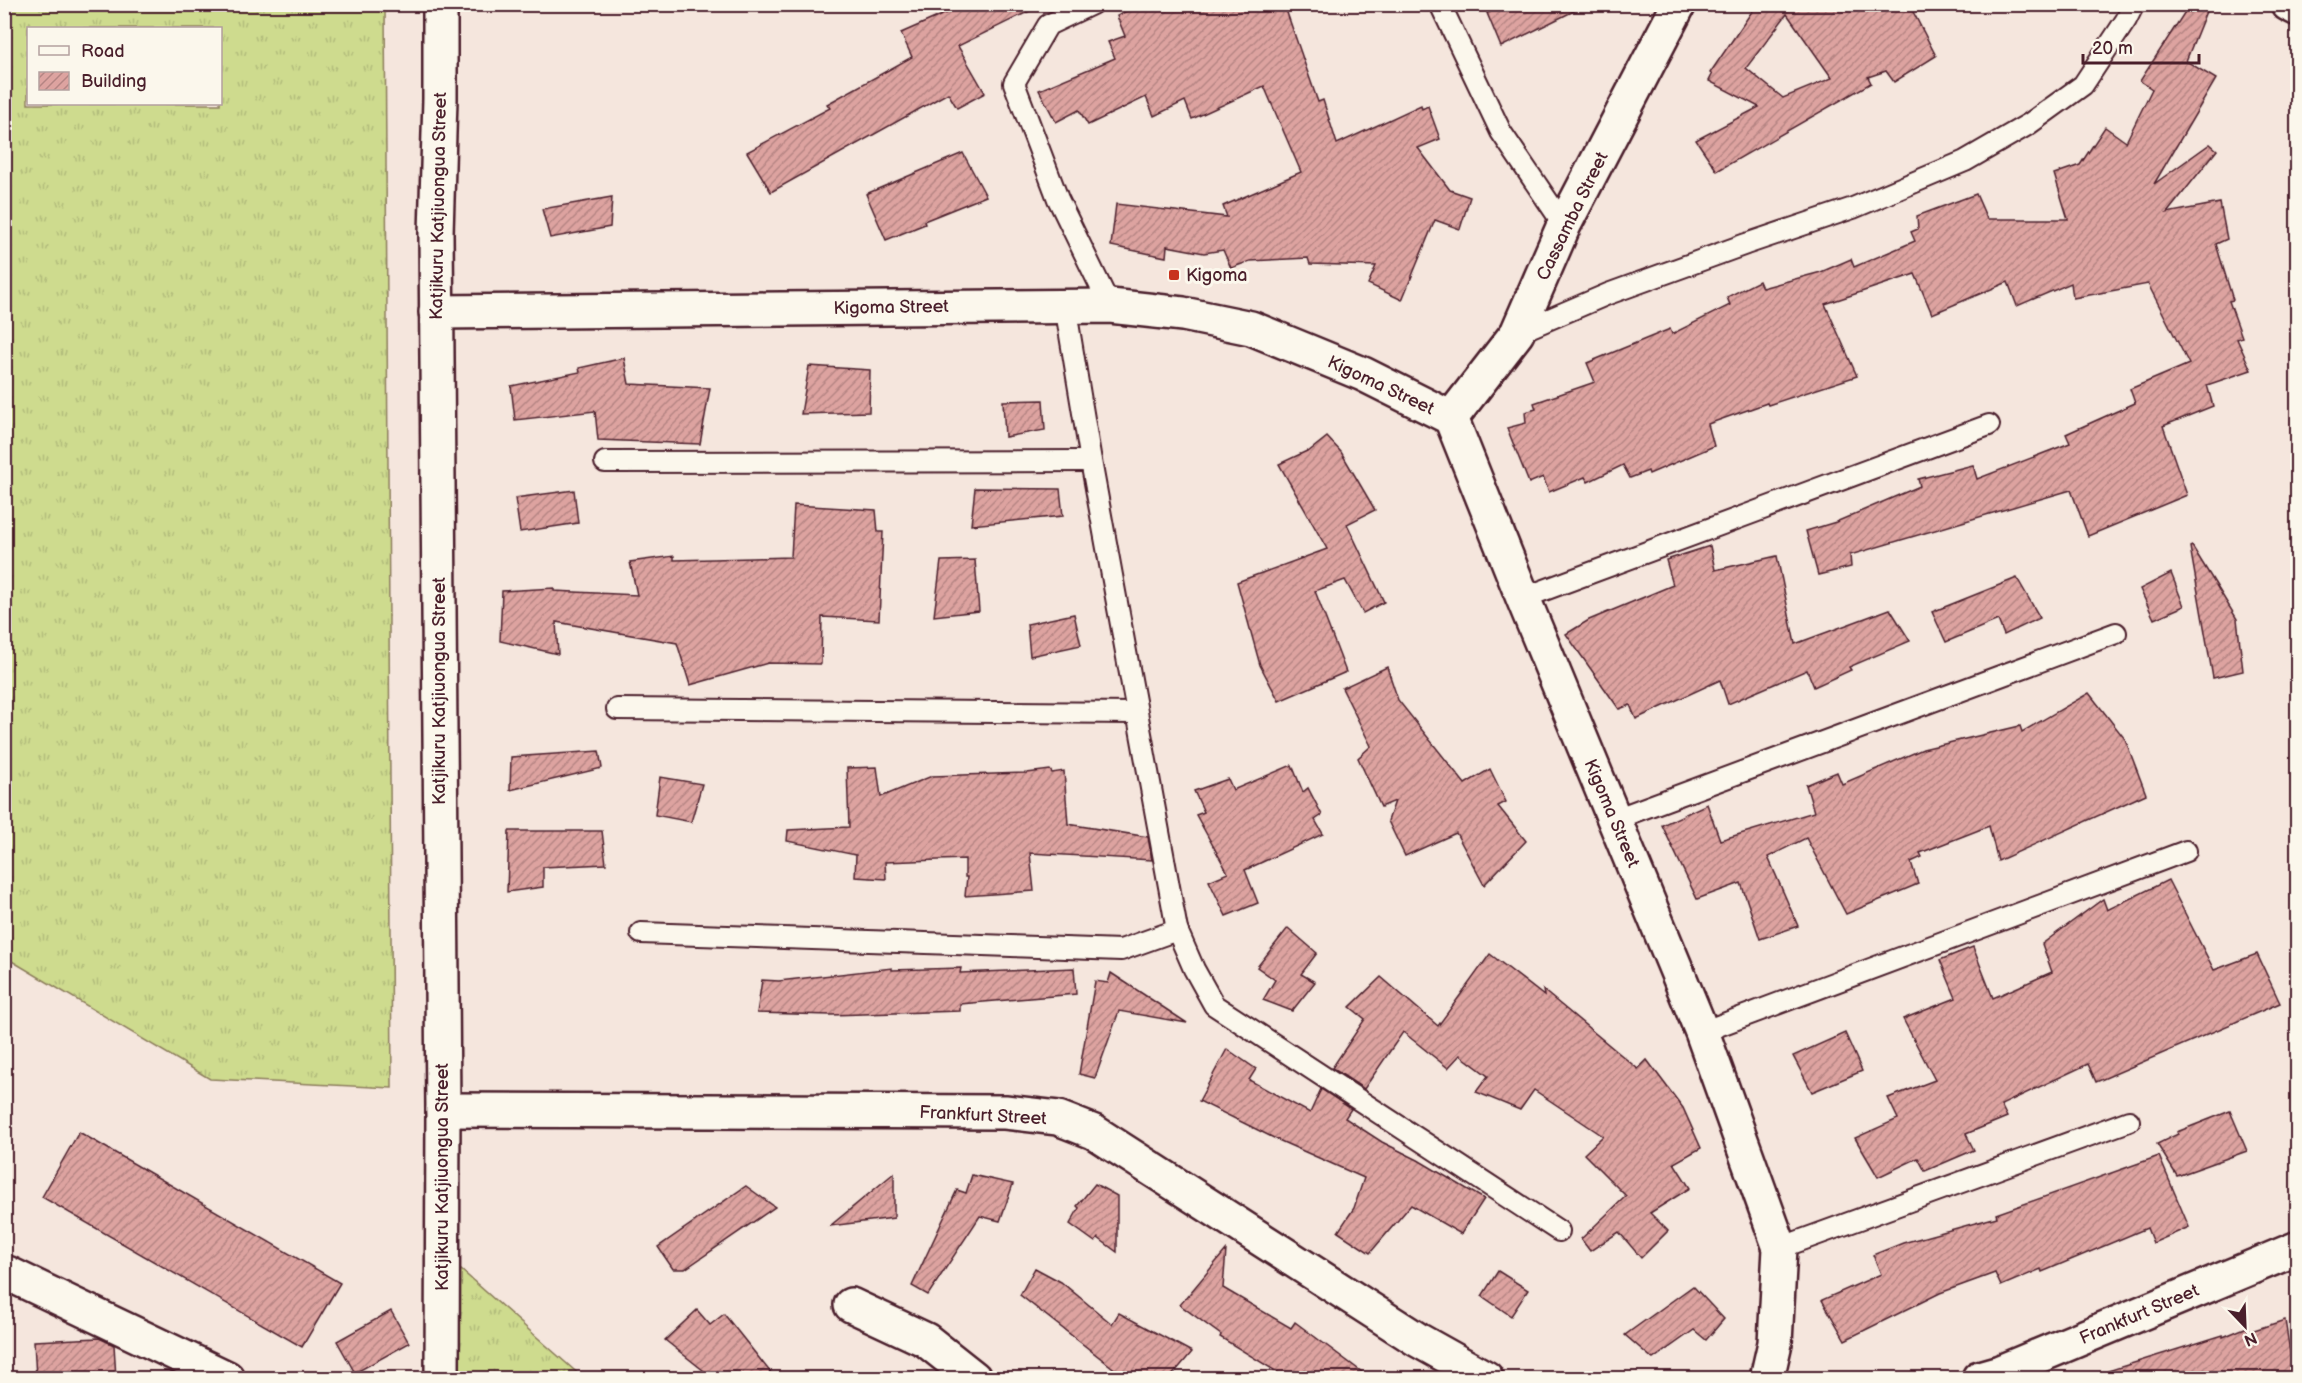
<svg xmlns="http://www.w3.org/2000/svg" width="2302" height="1383" viewBox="0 0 2302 1383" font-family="'Balsamiq Sans',sans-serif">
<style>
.grass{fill:url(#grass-tufts);stroke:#8c7d5c;stroke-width:1.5;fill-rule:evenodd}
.building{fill:url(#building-hatch);stroke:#4a1f2b;stroke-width:1.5;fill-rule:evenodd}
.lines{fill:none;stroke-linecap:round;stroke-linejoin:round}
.service-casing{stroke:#4a1f2b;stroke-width:24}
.minor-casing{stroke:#4a1f2b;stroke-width:38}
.tertiary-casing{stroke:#4a1f2b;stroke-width:38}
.service{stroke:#fbf7ec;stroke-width:20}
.minor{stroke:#fbf7ec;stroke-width:33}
.tertiary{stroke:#fbf7ec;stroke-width:33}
.poi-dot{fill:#c8321e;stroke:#fbf7ec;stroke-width:2}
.labels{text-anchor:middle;stroke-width:6;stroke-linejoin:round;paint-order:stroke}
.street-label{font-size:18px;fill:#4a1f2b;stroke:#fbf7ec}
.poi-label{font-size:18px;fill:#4a1f2b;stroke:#fbf7ec;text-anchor:start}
</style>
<defs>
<pattern id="grass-tufts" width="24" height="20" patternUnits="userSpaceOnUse" patternTransform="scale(1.5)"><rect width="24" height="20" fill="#cedb8e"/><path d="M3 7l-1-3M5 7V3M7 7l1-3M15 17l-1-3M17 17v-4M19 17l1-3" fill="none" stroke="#b2bc7b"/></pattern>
<pattern id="building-hatch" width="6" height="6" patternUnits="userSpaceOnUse" patternTransform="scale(1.5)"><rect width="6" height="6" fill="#dda3a0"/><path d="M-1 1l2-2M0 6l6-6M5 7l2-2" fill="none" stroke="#b58483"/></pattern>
</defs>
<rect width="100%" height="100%" fill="#f5e6dd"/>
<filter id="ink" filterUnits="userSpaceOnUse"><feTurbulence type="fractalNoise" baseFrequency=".0167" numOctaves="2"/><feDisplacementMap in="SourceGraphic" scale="12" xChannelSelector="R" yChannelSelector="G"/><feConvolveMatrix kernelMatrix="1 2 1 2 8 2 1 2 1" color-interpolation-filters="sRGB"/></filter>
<g filter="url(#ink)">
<g class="grass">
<path d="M 5,4 L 385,5 L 392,1088 L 210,1079 L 5,957 ZM 28,28 L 220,28 L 220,104 L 28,104 Z"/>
<path d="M 442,1253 L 583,1378 L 442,1378 Z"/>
</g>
<g class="building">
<path d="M 967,4 L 1044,4 L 958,46 L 985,93 L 957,108 L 948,93 L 771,192 L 747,152 L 830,108 L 827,104 L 912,57 L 901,33 Z"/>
<path d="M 1140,4 L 1284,4 L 1318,102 L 1323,100 L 1337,144 L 1421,105 L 1422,109 L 1428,106 L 1440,139 L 1418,148 L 1450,190 L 1470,197 L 1460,229 L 1435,220 L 1402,300 L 1368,284 L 1376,266 L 1310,264 L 1308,258 L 1250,261 L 1231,268 L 1223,250 L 1204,253 L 1167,246 L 1166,257 L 1111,246 L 1116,204 L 1227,217 L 1223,206 L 1301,172 L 1264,86 L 1192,119 L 1185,101 L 1154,116 L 1146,97 L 1088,125 L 1079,110 L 1056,122 L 1039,90 L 1115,58 L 1108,42 L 1125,36 L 1117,16 Z"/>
<path d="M 1504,4 L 1588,4 L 1501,47 L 1487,13 Z"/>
<path d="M 1757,4 L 1909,4 L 1936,56 L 1894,82 L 1886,71 L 1868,77 L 1871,83 L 1717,171 L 1696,140 L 1759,107 L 1709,81 L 1712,75 L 1710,73 ZM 1787,14 L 1832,78 L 1783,98 L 1746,68 Z"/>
<path d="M 2190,4 L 2209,4 L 2186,61 L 2216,79 L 2154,184 L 2210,144 L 2217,150 L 2167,213 L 2220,203 L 2227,239 L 2216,244 L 2233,300 L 2229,301 L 2242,337 L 2237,339 L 2251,370 L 2207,385 L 2213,406 L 2163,426 L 2187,495 L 2088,536 L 2071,490 L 1850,555 L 1851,567 L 1818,575 L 1806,531 L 1836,522 L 1920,486 L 1918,479 L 1973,465 L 1977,479 L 2070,443 L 2066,434 L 2135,403 L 2130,389 L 2189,364 L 2148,284 L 2073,298 L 2071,283 L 2017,306 L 2008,282 L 1932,314 L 1915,274 L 1825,304 L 1857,376 L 1768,405 L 1767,403 L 1708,424 L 1714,446 L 1649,474 L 1648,471 L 1630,478 L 1623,465 L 1588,482 L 1585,477 L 1549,492 L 1543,477 L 1529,483 L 1507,428 L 1526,423 L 1525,412 L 1536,409 L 1534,403 L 1595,382 L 1587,363 L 1670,329 L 1672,334 L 1730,305 L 1727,297 L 1759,281 L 1762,288 L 1821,272 L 1851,259 L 1854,267 L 1915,241 L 1911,232 L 1918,229 L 1917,216 L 1976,194 L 1987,219 L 2068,219 L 2054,174 L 2080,165 L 2105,127 L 2126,142 L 2152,89 L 2140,81 Z"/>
<path d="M 963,153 L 986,196 L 924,221 L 925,224 L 886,240 L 866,194 Z"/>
<path d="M 612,197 L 610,227 L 550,238 L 542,209 Z"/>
<path d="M 624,358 L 629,384 L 710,388 L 700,444 L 598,440 L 595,411 L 515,420 L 511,386 L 580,372 L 579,368 Z"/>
<path d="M 809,366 L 870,370 L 869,412 L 801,414 Z"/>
<path d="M 1043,400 L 1045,430 L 1005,437 L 1003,401 Z"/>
<path d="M 1327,437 L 1341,452 L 1375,510 L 1347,524 L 1384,602 L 1363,613 L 1345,580 L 1315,591 L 1346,672 L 1279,701 L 1260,665 L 1237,582 L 1327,549 L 1279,464 L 1307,451 L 1308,452 Z"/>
<path d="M 975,488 L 1060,489 L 1063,516 L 971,525 Z"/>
<path d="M 574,490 L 578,523 L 520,532 L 515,498 Z"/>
<path d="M 794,505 L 876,510 L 878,532 L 883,532 L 879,620 L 822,617 L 821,664 L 768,663 L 690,685 L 677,643 L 556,622 L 558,654 L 500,641 L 502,591 L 554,588 L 554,591 L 637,595 L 630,562 L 674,556 L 674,560 L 791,557 Z"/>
<path d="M 1710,546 L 1715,570 L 1777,556 L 1795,644 L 1890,609 L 1910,641 L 1849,667 L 1851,670 L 1814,687 L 1807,670 L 1728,704 L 1720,680 L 1636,719 L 1630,705 L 1619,709 L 1566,634 L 1589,620 L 1673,585 L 1666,560 Z"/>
<path d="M 2192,546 L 2237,619 L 2243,671 L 2213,678 L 2190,547 Z"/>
<path d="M 975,560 L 979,611 L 934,616 L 941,561 Z"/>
<path d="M 2171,573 L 2184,606 L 2154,619 L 2140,589 Z"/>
<path d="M 2017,578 L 2040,618 L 2004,635 L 1998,620 L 1946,642 L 1932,612 Z"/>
<path d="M 1074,614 L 1081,645 L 1030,656 L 1027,624 Z"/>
<path d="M 1387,667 L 1398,700 L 1465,784 L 1490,769 L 1506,802 L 1498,806 L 1526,841 L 1484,885 L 1456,833 L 1405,856 L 1388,821 L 1395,801 L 1381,807 L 1358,758 L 1371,746 L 1342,688 Z"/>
<path d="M 2089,693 L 2125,739 L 2146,794 L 1998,861 L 1989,826 L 1920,853 L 1922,857 L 1911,862 L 1918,884 L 1846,914 L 1806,838 L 1768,857 L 1798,926 L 1760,939 L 1741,883 L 1697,899 L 1662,825 L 1707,804 L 1720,840 L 1814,812 L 1806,785 L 1837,772 L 1842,784 L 1923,749 L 2020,726 L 2022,732 Z"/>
<path d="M 599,751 L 602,768 L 510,790 L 511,757 Z"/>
<path d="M 1292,765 L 1303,792 L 1308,788 L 1322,815 L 1315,820 L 1323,834 L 1245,870 L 1258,903 L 1226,916 L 1209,881 L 1228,873 L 1196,815 L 1204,812 L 1194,791 L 1228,779 L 1233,790 Z"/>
<path d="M 877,767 L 881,797 L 932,776 L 1027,773 L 1050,770 L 1052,773 L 1064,771 L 1068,824 L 1148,837 L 1152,860 L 1030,853 L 1034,891 L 965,896 L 967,877 L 965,877 L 965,859 L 885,862 L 886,879 L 855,877 L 856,855 L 787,841 L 788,830 L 849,827 L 847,768 Z"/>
<path d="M 660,777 L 702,784 L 691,822 L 655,815 Z"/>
<path d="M 509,831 L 602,831 L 606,864 L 543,867 L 543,887 L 507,892 Z"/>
<path d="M 2168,880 L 2214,970 L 2257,954 L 2280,1003 L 2096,1082 L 2088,1064 L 2001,1105 L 2007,1117 L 1966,1134 L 1974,1150 L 1925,1171 L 1918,1158 L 1878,1177 L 1855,1138 L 1898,1119 L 1888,1098 L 1935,1080 L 1903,1019 L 1956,998 L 1940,960 L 1973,947 L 1993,998 L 2052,972 L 2042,944 L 2103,899 L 2107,910 Z"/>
<path d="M 1288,928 L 1317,953 L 1301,974 L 1315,982 L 1292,1011 L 1263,1000 L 1275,980 L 1257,967 Z"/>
<path d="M 1490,954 L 1544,996 L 1543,990 L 1638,1069 L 1647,1060 L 1683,1108 L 1701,1148 L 1674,1163 L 1690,1188 L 1650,1213 L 1668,1231 L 1641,1258 L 1619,1232 L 1590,1251 L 1581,1239 L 1626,1196 L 1584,1154 L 1603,1136 L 1534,1090 L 1520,1110 L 1476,1092 L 1488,1076 L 1460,1055 L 1448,1068 L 1403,1032 L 1364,1089 L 1332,1068 L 1365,1019 L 1350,1007 L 1381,977 L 1438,1026 Z"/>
<path d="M 892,968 L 892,970 L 961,968 L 960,973 L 1074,968 L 1076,994 L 960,1004 L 960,1011 L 831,1015 L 757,1013 L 762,980 L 779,981 Z"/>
<path d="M 1111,973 L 1187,1023 L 1119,1011 L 1095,1078 L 1079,1074 L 1095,981 L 1108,983 Z"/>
<path d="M 1845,1033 L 1862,1071 L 1812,1092 L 1793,1056 Z"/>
<path d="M 1227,1049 L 1256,1069 L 1249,1080 L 1310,1113 L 1321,1089 L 1351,1109 L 1345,1118 L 1382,1142 L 1418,1160 L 1484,1199 L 1461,1234 L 1411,1205 L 1370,1253 L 1338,1232 L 1354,1208 L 1364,1178 L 1276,1139 L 1199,1101 Z"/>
<path d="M 2230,1111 L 2247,1151 L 2177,1176 L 2157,1144 L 2178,1134 L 2177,1132 Z"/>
<path d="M 79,1132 L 340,1283 L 302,1347 L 42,1197 Z"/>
<path d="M 2159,1156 L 2189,1227 L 2153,1243 L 2147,1228 L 2042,1272 L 2041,1269 L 2001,1286 L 1995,1273 L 1940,1293 L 1845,1340 L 1822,1300 L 1881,1274 L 1873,1255 L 1903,1243 L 1997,1217 L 1996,1214 Z"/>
<path d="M 894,1173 L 894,1218 L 830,1226 Z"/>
<path d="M 972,1175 L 1013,1184 L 1000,1221 L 980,1216 L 928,1295 L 912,1286 L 957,1190 L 966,1193 Z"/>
<path d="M 1095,1184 L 1117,1196 L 1117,1252 L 1098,1238 L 1095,1242 L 1070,1224 L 1079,1208 L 1077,1206 Z"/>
<path d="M 746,1186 L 775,1207 L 685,1269 L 673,1269 L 658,1247 Z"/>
<path d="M 1226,1250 L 1223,1288 L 1291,1328 L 1295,1322 L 1370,1378 L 1287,1378 L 1220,1337 L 1221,1335 L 1180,1305 Z"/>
<path d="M 1035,1268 L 1061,1282 L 1112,1324 L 1119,1313 L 1192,1352 L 1170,1378 L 1126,1378 L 1020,1295 Z"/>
<path d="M 1498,1271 L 1528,1290 L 1511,1316 L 1482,1296 Z"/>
<path d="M 1693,1286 L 1724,1319 L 1706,1340 L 1694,1330 L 1653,1359 L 1625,1335 Z"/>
<path d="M 697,1310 L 710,1325 L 724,1314 L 775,1378 L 713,1378 L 665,1340 Z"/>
<path d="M 391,1311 L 409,1343 L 355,1373 L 337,1341 Z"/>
<path d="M 2285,1320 L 2294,1378 L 2109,1378 L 2108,1371 L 2223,1335 L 2223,1337 L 2247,1327 L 2248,1332 Z"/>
<path d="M 99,1338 L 114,1345 L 116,1378 L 36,1378 L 34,1341 Z"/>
</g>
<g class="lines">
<defs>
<g id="service">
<path d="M 1092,4 L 1048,25 L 1014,83 L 1058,199 L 1110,306"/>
<path d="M 1440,4 L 1501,132 L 1564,225"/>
<path d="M 1065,305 L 1091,461 L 1177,930 L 1194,969 L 1214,1005 L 1559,1231"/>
<path d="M 1517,333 L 1608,294 L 1746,244 L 1853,208 L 1965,161 L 2029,124 L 2083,85 L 2126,20 L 2134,4"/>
<path d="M 605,462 L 1091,461"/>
<path d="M 1523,598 L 1989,425"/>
<path d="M 617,709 L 1136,713"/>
<path d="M 1615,819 L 2116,633"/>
<path d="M 641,933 L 1121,950 L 1177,930"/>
<path d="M 1702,1032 L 2186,851"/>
<path d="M 1780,1248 L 2129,1121"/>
</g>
<g id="minor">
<path d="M 2288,4 L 2298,9"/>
<path d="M 436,312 L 1110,306 L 1183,314 L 1251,328 L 1363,374 L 1451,418 L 1523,598 L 1702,1032 L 1780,1248 L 1775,1343 L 1767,1378"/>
<path d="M 1451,418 L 1517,333 L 1564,225 L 1679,4"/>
<path d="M 443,1110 L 1005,1112 L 1058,1118 L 1094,1132 L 1418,1340 L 1486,1378"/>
<path d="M 4,1274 L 7,1273 L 227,1378"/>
<path d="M 851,1305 L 926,1340 L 974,1378"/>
<path d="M 1979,1378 L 2000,1372 L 2298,1248"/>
</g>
<path id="tertiary" d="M 440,4 L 440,99 L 436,233 L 443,1110 L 442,1378"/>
</defs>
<use href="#service" class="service-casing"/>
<use href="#minor" class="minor-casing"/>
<use href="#tertiary" class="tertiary-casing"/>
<use href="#service" class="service"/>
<use href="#minor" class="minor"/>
<use href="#tertiary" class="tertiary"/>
</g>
</g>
<rect class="poi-dot" x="1168" y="269" width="12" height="12" rx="3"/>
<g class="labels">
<g class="street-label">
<text transform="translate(438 206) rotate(-89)" y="6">Katjikuru Katjiuongua Street</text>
<text transform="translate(1572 216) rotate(-64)" y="6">Cassamba Street</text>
<text transform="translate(891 307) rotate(-1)" y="6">Kigoma Street</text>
<text transform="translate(1381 385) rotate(25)" y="6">Kigoma Street</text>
<text transform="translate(439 691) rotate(-90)" y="6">Katjikuru Katjiuongua Street</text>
<text transform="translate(1612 813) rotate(67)" y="6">Kigoma Street</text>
<text transform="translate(983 1115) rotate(3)" y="6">Frankfurt Street</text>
<text transform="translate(442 1177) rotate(-90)" y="6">Katjikuru Katjiuongua Street</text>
<text transform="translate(2139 1314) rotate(-23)" y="6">Frankfurt Street</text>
</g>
<g class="poi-label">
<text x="1186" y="281">Kigoma</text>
</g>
</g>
<rect width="2302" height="1383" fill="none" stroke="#fbf7ec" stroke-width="24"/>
<rect x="12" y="12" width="2278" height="1359" fill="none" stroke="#4a1f2b" stroke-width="2" filter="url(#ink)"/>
<rect x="27" y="27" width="195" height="78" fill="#fbf7ec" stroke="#b4a19f" stroke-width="1.5"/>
<rect x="39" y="46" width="30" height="9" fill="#fbf7ec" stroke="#b4a19f" stroke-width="1.5"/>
<text x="81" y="57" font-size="18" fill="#4a1f2b">Road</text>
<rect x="39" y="72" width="30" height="18" fill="url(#building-hatch)" stroke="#b4a19f" stroke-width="1.5"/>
<text x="81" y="87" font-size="18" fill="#4a1f2b">Building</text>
<g transform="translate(2245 1326) rotate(157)" stroke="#fbf7ec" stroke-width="4.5" paint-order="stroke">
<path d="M0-4.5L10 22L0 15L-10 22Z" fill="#4a1f2b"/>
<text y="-9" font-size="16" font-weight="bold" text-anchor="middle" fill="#4a1f2b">N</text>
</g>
<path d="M2083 54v9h116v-9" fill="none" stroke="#4a1f2b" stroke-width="3"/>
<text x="2092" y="54" font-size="18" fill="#4a1f2b" stroke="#fbf7ec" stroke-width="4.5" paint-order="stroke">20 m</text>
</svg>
